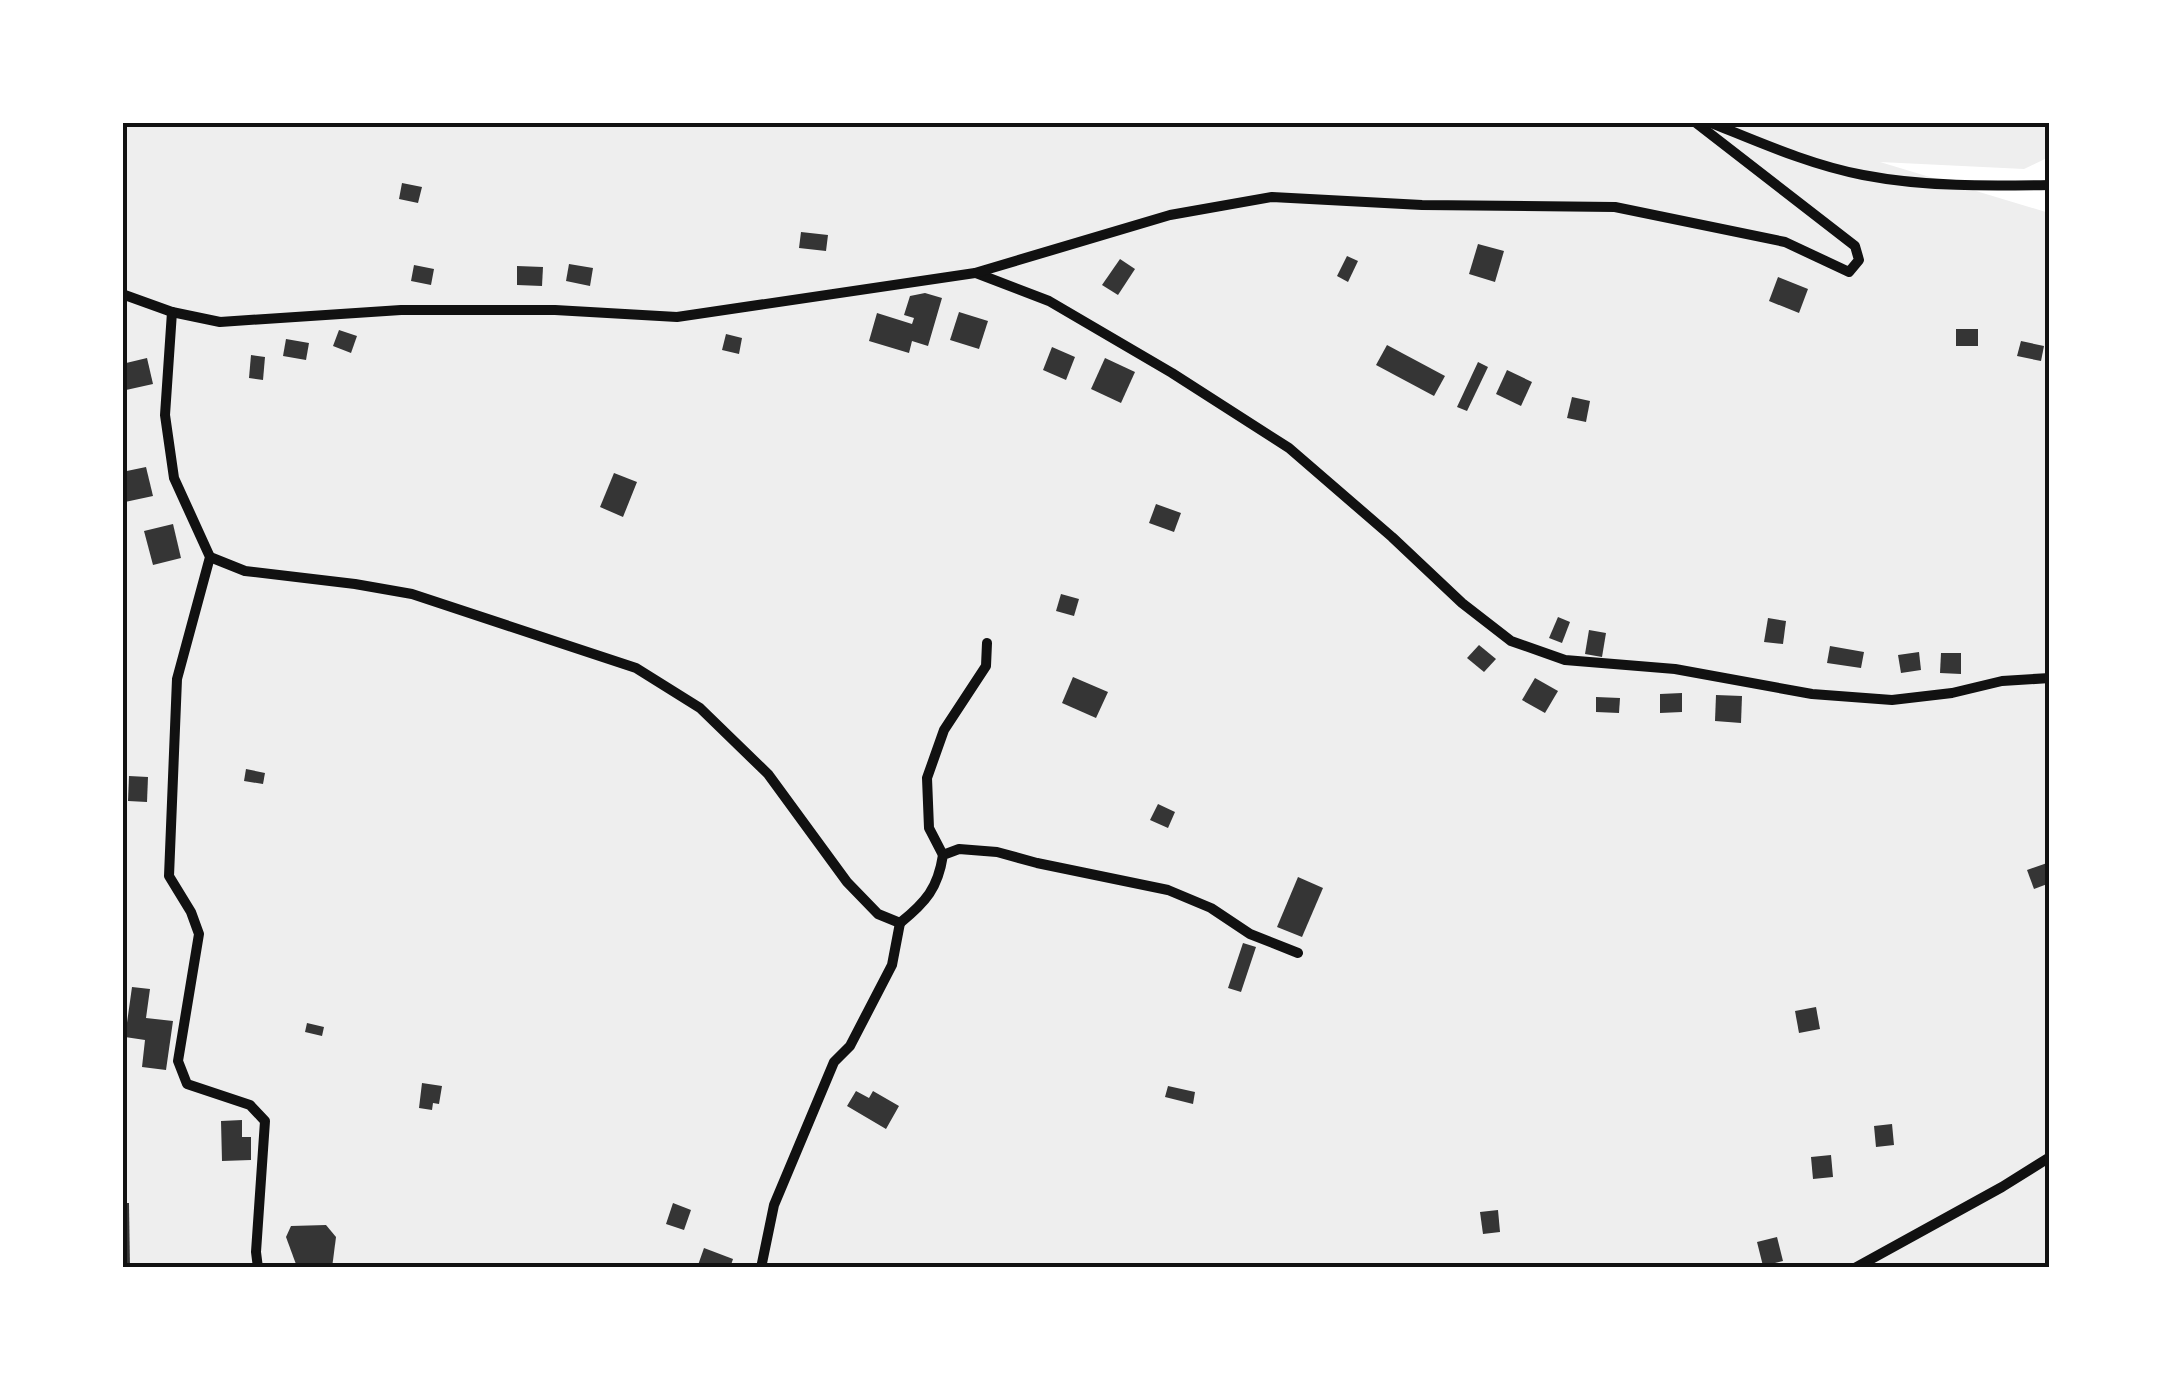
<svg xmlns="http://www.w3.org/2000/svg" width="2172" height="1390" viewBox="0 0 2172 1390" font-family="Arial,sans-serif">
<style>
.green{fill:#eee}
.building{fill:#353535}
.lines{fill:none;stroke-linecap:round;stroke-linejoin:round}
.minor{stroke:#111;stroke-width:10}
.neatline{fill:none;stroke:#111;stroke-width:4}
</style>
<rect width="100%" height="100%" fill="#fff"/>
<path class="green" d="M 122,123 L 2049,123 L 2049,157 L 2024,169 L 1880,162 L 2049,213 L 2049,1267 L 123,1267 Z"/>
<g class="building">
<path d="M 402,183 L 422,187 L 418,203 L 399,199 Z"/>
<path d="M 801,232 L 828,235 L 826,251 L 799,248 Z"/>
<path d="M 1478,244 L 1504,251 L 1495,282 L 1469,274 Z"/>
<path d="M 1347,256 L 1358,261 L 1348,282 L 1337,276 Z"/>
<path d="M 1120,259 L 1135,269 L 1118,295 L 1102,285 Z"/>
<path d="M 569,264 L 593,268 L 590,286 L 566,281 Z"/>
<path d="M 414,265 L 434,269 L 431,285 L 411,281 Z"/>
<path d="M 517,266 L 543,267 L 542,286 L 517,285 Z"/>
<path d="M 1778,277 L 1808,289 L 1799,313 L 1769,301 Z"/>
<path d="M 925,293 L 942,298 L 928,346 L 912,341 L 909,353 L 869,341 L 877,313 L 912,324 L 914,318 L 904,315 L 910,296 Z"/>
<path d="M 959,312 L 988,321 L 979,349 L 950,340 Z"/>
<rect x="1956" y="329" width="22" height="17"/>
<path d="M 339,330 L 357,336 L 351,353 L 333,346 Z"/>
<path d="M 726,334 L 742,338 L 739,354 L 722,350 Z"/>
<path d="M 286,339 L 309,343 L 306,360 L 283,356 Z"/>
<path d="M 2021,341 L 2044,346 L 2041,361 L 2017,356 Z"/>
<path d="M 1387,345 L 1445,376 L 1434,396 L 1376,365 Z"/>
<path d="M 1052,347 L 1075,357 L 1066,380 L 1043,370 Z"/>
<path d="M 251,355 L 265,357 L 263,380 L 249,378 Z"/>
<path d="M 147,358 L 153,384 L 126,390 L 122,364 Z"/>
<path d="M 1105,358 L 1135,372 L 1121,403 L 1091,389 Z"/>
<path d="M 1478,362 L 1488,367 L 1467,411 L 1457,407 Z"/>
<path d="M 1507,370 L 1532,382 L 1521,406 L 1496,394 Z"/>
<path d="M 1572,397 L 1590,401 L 1586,422 L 1567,418 Z"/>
<path d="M 146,467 L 153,496 L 125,502 L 122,472 Z"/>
<path d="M 614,473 L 637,482 L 623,517 L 600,507 Z"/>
<path d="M 1156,504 L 1181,513 L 1174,532 L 1149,523 Z"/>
<path d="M 173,524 L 181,558 L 153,565 L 144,531 Z"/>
<path d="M 1061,594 L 1079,599 L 1074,616 L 1056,611 Z"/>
<path d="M 1558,617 L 1570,622 L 1562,643 L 1549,638 Z"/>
<path d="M 1768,618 L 1786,621 L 1783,644 L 1764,642 Z"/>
<path d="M 1589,630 L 1606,633 L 1602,657 L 1585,654 Z"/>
<path d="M 1479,645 L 1496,659 L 1484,672 L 1467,658 Z"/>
<path d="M 1830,646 L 1864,652 L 1861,668 L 1827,663 Z"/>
<path d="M 1919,652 L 1921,670 L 1901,673 L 1898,655 Z"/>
<path d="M 1941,653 L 1961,653 L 1961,674 L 1940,673 Z"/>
<path d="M 1073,677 L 1108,692 L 1096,718 L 1062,703 Z"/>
<path d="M 1535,678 L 1558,691 L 1545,713 L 1522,700 Z"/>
<path d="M 1682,693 L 1682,712 L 1660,713 L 1660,694 Z"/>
<path d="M 1716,695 L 1742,696 L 1741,723 L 1715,721 Z"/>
<path d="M 1596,697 L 1620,698 L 1619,713 L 1596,712 Z"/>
<path d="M 246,769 L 265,773 L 263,784 L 244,781 Z"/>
<path d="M 129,776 L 148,777 L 147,802 L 128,801 Z"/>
<path d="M 1158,804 L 1175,812 L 1168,828 L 1150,820 Z"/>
<path d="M 2050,862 L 2050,883 L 2034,889 L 2027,870 Z"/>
<path d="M 1298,877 L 1323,888 L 1302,937 L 1277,927 Z"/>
<path d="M 1243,943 L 1256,947 L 1241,992 L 1228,988 Z"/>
<path d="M 132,987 L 150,989 L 146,1018 L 173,1021 L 166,1070 L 142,1067 L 145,1040 L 125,1037 Z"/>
<path d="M 1816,1007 L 1820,1029 L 1799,1033 L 1795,1011 Z"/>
<path d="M 307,1023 L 324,1027 L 322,1036 L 305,1032 Z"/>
<path d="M 422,1083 L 442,1086 L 439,1104 L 433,1103 L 432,1110 L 419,1108 Z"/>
<path d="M 1168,1086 L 1195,1092 L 1193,1104 L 1165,1097 Z"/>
<path d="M 856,1091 L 869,1098 L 873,1091 L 899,1106 L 886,1129 L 847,1106 Z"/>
<path d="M 242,1120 L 242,1137 L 251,1137 L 251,1160 L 222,1161 L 221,1121 Z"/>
<path d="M 1892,1124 L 1894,1145 L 1876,1147 L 1874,1126 Z"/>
<path d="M 1831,1155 L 1833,1177 L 1813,1179 L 1811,1157 Z"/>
<path d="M 122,1203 L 129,1203 L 130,1268 L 122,1268 Z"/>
<path d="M 673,1203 L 691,1210 L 684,1230 L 666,1224 Z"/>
<path d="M 1498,1210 L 1500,1232 L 1483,1234 L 1480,1212 Z"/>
<path d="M 326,1225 L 336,1237 L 332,1268 L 297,1267 L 286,1237 L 291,1226 Z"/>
<path d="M 1777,1237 L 1783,1261 L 1763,1266 L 1757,1242 Z"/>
<path d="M 704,1248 L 733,1259 L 730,1268 L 697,1268 Z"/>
</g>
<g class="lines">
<g class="minor">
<path d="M 1709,122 C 1759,142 1810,165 1863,175 C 1925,187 1987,186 2050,185"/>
<path d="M 976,273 L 1049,301 L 1172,373 L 1289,448 L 1392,537 L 1462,603 L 1511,641 L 1565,660 L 1675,669 L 1812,694 L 1892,700 L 1952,693 L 2002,681 L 2050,678"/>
<path d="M 122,294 L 172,312 L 220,322 L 401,310 L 555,310 L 677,317 L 975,273 L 1170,215 L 1272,197 L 1422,205 L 1615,207 L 1785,242 L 1849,272 L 1859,260 L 1855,246 L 1695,122"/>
<path d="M 172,312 L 165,415 L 174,478 L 210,557 L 177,679 L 169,876 L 191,912 L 199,934 L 178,1061 L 187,1084 L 250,1105 L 265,1121 L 256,1252 L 258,1268"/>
<path d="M 210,557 L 245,571 L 355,584 L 412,594 L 636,668 L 700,708 L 768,774 L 847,882 L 878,914 L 900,923 C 926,902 938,888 943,855 L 959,849 L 997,852 L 1037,863 L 1168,890 L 1211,908 L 1250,934 L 1298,953"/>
<path d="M 943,855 L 929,828 L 927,778 L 944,730 L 986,666 L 987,643"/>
<path d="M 761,1268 L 774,1205 L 834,1062 L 850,1046 L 892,965 L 900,923"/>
<path d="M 1855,1268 L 2002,1187 L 2050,1157"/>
</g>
</g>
<rect width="2172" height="1390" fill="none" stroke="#ffffff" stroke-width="250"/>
<rect x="125" y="125" width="1922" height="1140" class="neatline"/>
</svg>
